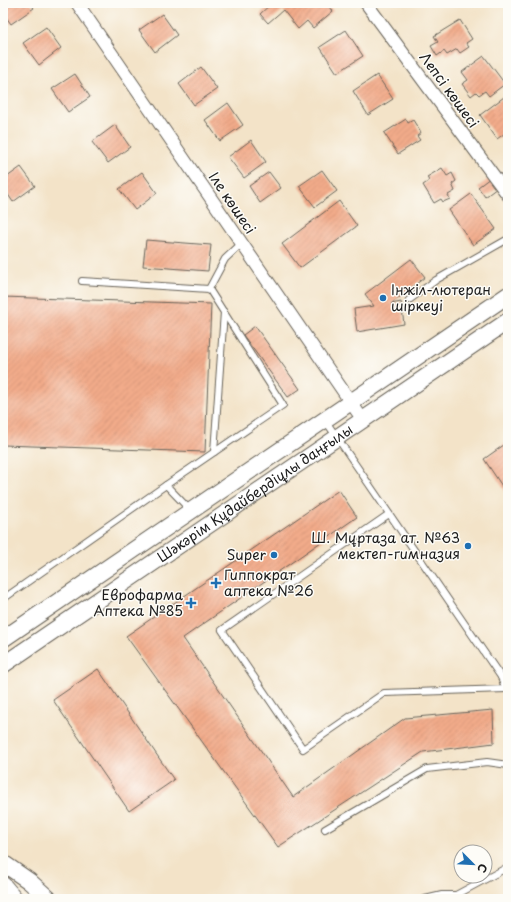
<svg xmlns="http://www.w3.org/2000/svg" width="511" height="902" viewBox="0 0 511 902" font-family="'Playpen Sans',sans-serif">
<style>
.building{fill:url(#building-hatch)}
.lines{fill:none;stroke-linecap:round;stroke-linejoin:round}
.lane-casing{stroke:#676258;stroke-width:8}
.street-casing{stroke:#676258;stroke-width:14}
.secondary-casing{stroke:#676258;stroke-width:18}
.lane{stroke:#fff;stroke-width:6}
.street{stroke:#fff;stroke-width:12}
.secondary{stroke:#fff;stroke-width:16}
.poi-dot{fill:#1f6fb2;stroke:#fdfcf7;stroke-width:1.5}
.labels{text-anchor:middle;stroke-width:3;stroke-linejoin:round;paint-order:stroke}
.street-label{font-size:14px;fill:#1c1c1c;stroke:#fdfcf7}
.poi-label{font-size:14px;fill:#1c1c1c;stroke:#fdfcf7;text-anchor:end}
</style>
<defs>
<pattern id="building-hatch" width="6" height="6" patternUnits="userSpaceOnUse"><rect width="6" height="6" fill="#f2ab8a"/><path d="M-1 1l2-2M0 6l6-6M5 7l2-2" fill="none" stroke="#cf9376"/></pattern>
</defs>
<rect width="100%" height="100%" fill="#fdfcf7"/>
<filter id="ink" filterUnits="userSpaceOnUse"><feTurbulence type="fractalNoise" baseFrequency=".025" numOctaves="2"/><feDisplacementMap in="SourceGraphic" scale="8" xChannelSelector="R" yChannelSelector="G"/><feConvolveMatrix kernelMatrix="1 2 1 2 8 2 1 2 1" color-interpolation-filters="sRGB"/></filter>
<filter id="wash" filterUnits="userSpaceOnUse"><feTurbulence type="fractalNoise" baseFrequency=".012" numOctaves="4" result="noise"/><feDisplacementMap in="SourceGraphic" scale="16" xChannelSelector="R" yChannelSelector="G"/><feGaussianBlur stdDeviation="0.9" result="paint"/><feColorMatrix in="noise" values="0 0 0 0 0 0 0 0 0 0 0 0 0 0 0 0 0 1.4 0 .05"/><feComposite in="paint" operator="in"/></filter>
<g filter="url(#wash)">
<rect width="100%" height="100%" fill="#f3e3c8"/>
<g id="blocks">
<g class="building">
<path d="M 3,3 L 30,3 L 34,8 L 11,24 L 3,13 Z"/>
<path d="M 272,3 L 327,3 L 333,11 L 313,28 L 307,21 L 298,29 L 283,10 L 268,23 L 260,14 Z"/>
<path d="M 162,14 L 177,35 L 155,52 L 139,30 Z"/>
<path d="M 460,20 L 472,39 L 466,43 L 469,47 L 460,53 L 457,49 L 447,55 L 444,51 L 437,56 L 431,46 L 438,42 L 434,36 Z"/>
<path d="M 46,27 L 61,48 L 39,65 L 23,43 Z"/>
<path d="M 346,30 L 363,56 L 337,73 L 320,47 Z"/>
<path d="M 484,56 L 505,84 L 489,96 L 485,91 L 479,95 L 476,92 L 471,96 L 462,84 L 468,80 L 462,72 Z"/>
<path d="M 201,67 L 217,89 L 194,105 L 179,84 Z"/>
<path d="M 75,74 L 90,97 L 68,112 L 52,89 Z"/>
<path d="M 377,75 L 393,99 L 368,115 L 353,91 Z"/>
<path d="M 504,97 L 508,103 L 508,131 L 497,139 L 480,115 Z"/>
<path d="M 228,103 L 243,125 L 220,141 L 205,120 Z"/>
<path d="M 406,119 L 408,123 L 413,120 L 421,133 L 417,136 L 420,140 L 398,154 L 384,133 Z"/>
<path d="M 115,125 L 130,147 L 108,163 L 92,142 Z"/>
<path d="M 251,140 L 266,162 L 244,178 L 228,157 Z"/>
<path d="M 21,167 L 35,186 L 13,202 L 7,193 L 3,196 L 3,180 Z"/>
<path d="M 442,168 L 447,176 L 452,173 L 456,181 L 452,184 L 455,191 L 448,195 L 450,199 L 443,202 L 441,199 L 434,203 L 423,185 L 429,181 L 427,177 Z"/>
<path d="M 322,170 L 337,191 L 315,207 L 299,186 Z"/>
<path d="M 142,172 L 157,193 L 135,210 L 119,189 Z"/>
<path d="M 269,172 L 281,188 L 260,203 L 249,186 Z"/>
<path d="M 490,178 L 497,188 L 485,197 L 478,187 Z"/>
<path d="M 471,194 L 496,229 L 473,245 L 449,210 Z"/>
<path d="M 339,201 L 357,226 L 300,268 L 282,244 Z"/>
<path d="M 146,240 L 211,245 L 208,271 L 143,266 Z"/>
<path d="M 411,259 L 425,277 L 391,304 L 401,302 L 404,324 L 357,332 L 354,309 L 374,306 L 365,294 Z"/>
<path d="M 3,297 L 211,304 L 205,452 L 3,445 Z"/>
<path d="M 255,326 L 300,389 L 288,397 L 243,335 Z"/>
<path d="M 508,442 L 508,495 L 484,459 Z"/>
<path d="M 339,490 L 357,517 L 183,638 L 293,797 L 405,718 L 493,710 L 494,743 L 423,752 L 278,847 L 126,636 Z"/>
<path d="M 98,669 L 174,780 L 129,811 L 53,700 Z"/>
</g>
</g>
</g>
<g filter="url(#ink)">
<use href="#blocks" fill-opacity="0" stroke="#676258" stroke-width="1"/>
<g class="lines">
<defs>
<g id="lane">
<path d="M 82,281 L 209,289 L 283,405 L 166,485"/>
<path d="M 209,289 L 225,259 L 242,243"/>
<path d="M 409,300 L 436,280 L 508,239"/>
<path d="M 325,420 L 501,677 L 508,679"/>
<path d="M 214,452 L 224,312"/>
<path d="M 389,514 L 222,630 L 303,749 L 384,693 L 506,689 L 501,677"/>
<path d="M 3,599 L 166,485 L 191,511"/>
<path d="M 325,829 L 427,769 L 487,762 L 508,765"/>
<path d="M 425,899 L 442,895 L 456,895 L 508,867"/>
</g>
<g id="street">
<path d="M 77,3 L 363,420"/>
<path d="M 366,3 L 508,195"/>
</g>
<g id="secondary">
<path d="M 3,639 L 508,295"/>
<path id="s1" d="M 3,665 L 508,321"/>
<path d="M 3,863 L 29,881 L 49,899"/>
<path d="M 3,885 L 15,899"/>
</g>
</defs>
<use href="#lane" class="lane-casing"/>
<use href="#street" class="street-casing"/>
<use href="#secondary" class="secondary-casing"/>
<use href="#lane" class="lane"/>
<use href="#street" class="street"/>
<use href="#secondary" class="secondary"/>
</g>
</g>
<g class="poi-dot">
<circle cx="383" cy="298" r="4"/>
<circle cx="468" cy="546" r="4"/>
<circle cx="274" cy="555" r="4"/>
<path d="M214 577h4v4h4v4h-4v4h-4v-4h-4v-4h4z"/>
<path d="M189 597h4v4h4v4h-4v4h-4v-4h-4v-4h4z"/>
</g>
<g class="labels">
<g class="street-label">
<text transform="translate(449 90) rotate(54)" y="5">Лепсі көшесі</text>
<text transform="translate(232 203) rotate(56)" y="5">Іле көшесі</text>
<text dy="5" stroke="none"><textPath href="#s1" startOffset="305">Шәкәрім Құдайбердіұлы даңғылы</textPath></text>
</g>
<g class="poi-label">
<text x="391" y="295" text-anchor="start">Інжіл-лютеран<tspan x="391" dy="16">шіркеуі</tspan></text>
<text x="460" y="543">Ш. Мұртаза ат. №63<tspan x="460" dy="16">мектеп-гимназия</tspan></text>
<text x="266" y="560">Super</text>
<text x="224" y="580" text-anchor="start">Гиппократ<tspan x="224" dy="16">аптека №26</tspan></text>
<text x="183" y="600">Еврофарма<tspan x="183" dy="16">Аптека №85</tspan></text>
</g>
</g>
<rect width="511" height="902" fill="none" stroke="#fdfcf7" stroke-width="16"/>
<g transform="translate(473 864) rotate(114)"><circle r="19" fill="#fdfcf7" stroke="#a3a29f"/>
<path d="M0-3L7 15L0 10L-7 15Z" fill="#1f6fb2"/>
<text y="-6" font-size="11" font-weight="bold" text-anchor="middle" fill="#1c1c1c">С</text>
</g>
</svg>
